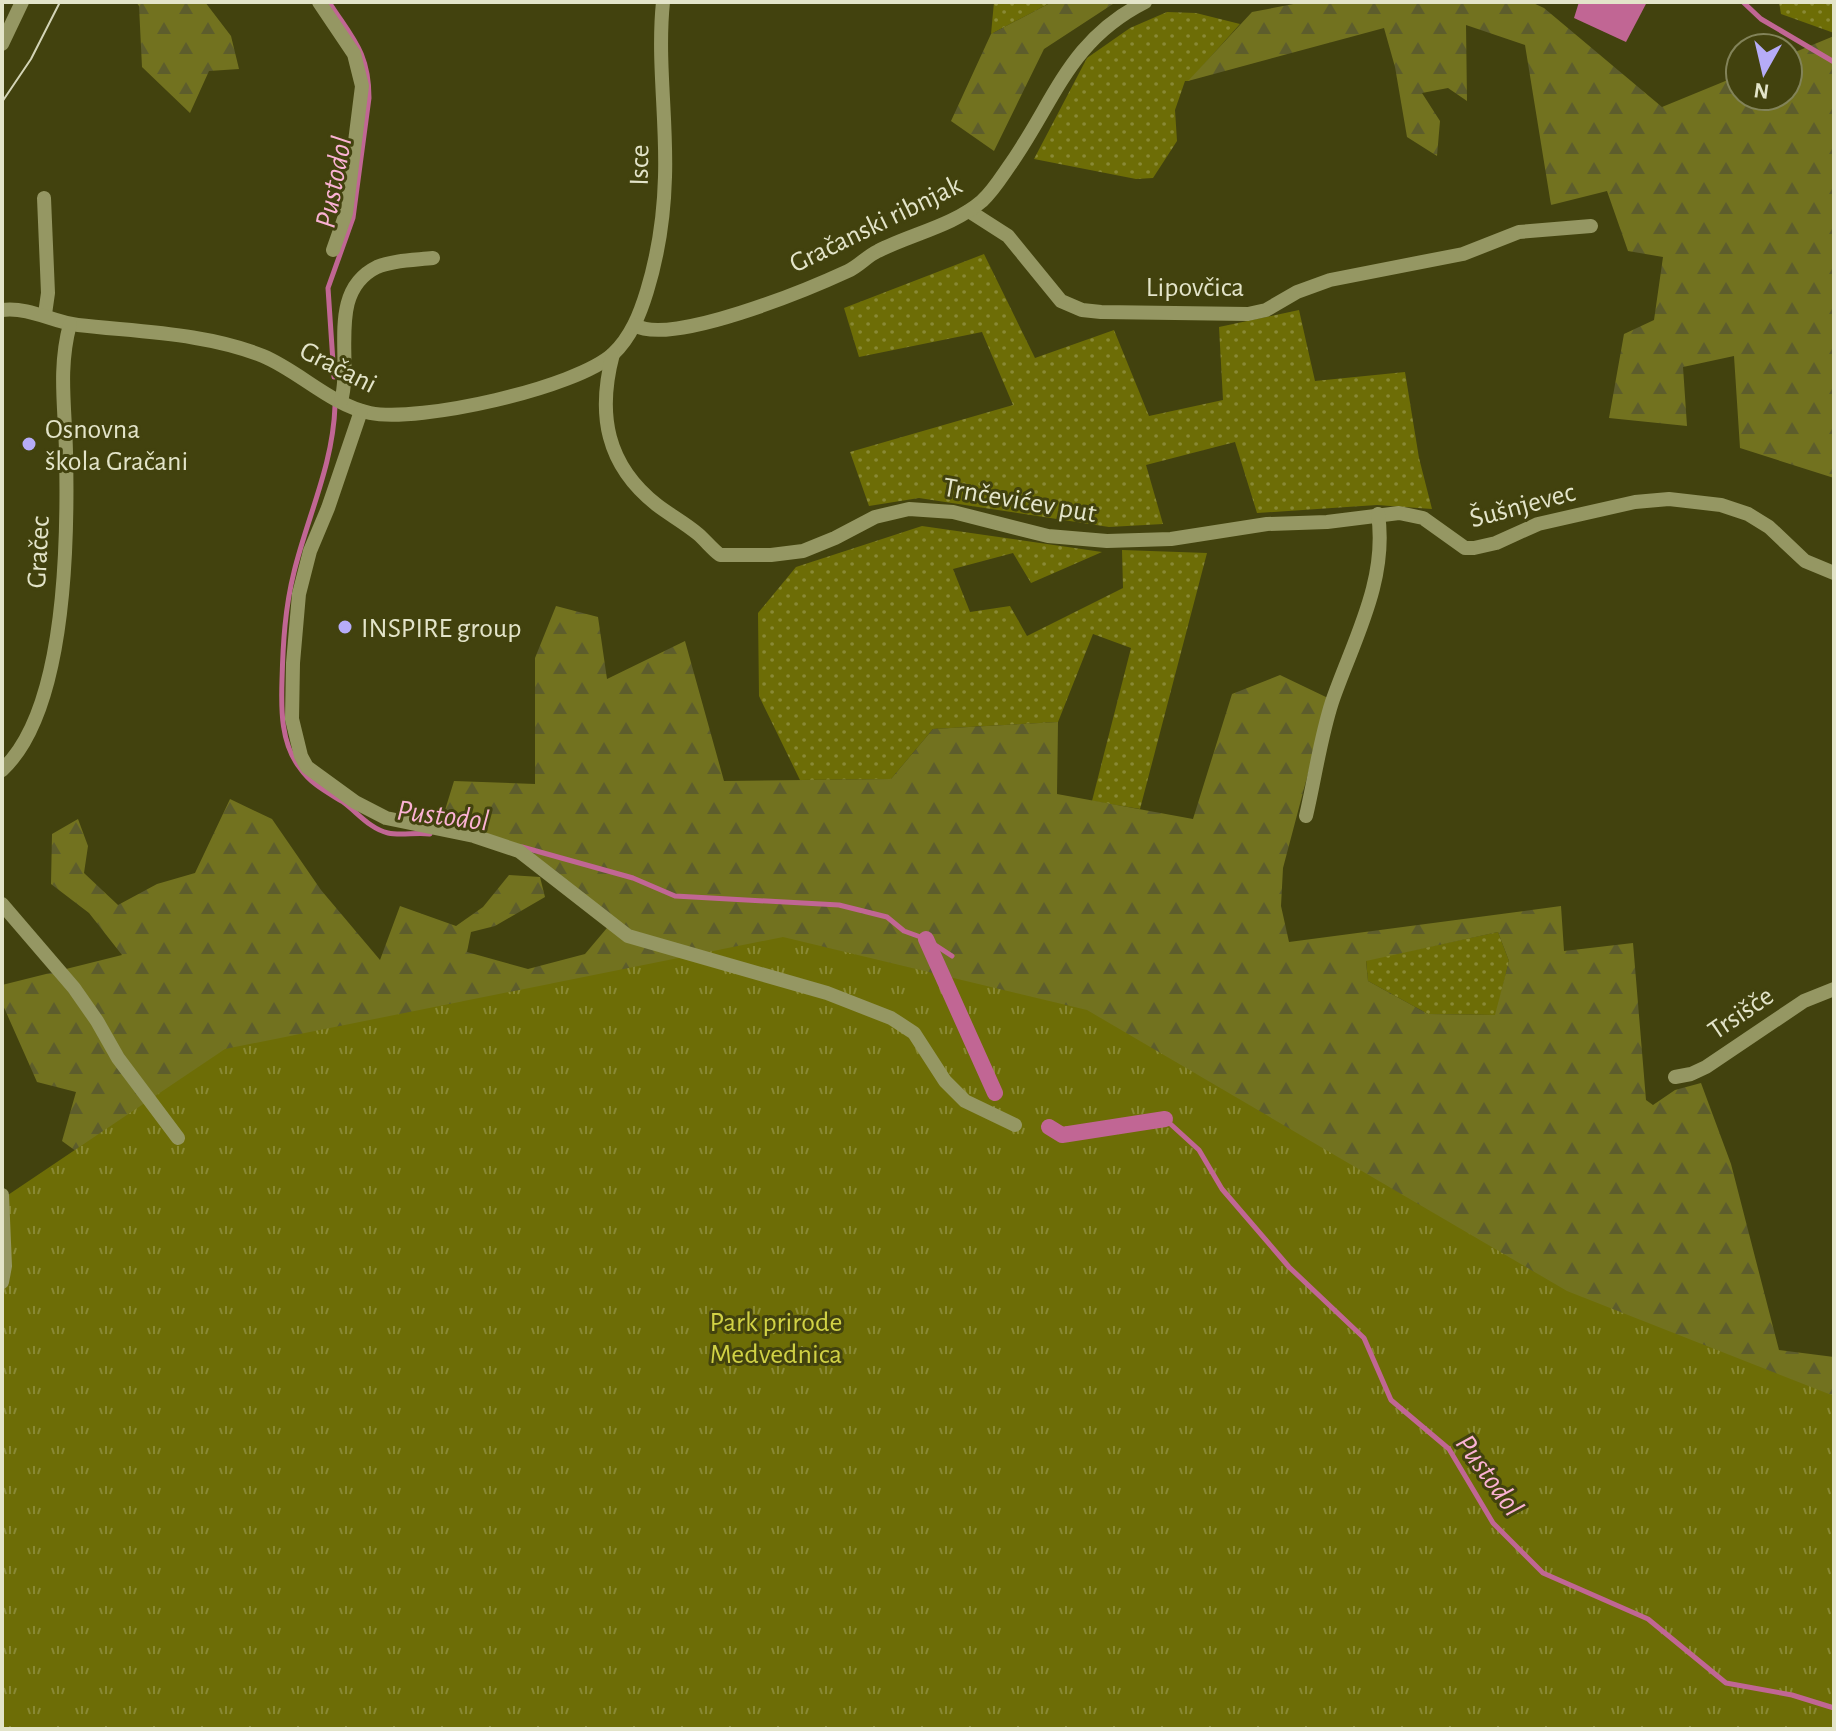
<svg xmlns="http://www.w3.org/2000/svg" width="1836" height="1731" viewBox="0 0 1836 1731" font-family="'Alegreya Sans',sans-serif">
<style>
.grass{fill:url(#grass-dots)}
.forest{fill:url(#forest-firs);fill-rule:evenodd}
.park{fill:url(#park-tufts)}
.water{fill:#c16694}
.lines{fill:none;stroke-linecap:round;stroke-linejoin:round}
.stream{stroke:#c16694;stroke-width:5}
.canal{stroke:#c16694;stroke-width:16}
.minor{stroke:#959763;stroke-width:14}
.tram{stroke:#d3d4b6;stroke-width:2}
.poi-dot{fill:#b6acf8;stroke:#42420e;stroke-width:3}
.labels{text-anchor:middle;stroke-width:6;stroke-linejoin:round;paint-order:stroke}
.street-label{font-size:28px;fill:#e3e4c9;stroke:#42420e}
.poi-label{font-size:28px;fill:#e3e4c9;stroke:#42420e;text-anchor:start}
.park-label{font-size:28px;fill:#d1d245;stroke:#42420e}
.water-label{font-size:30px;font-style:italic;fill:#fbb2d4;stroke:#42420e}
</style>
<defs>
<pattern id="grass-dots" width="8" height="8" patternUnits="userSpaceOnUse" patternTransform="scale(2)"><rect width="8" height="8" fill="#6d6d06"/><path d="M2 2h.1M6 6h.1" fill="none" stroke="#898935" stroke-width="1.8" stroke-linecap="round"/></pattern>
<pattern id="forest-firs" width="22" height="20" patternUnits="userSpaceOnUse" patternTransform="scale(2)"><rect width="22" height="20" fill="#72721f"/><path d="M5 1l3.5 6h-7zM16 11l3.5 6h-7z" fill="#5d5d2c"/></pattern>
<pattern id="park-tufts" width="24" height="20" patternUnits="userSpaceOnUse" patternTransform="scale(2)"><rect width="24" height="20" fill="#6d6d06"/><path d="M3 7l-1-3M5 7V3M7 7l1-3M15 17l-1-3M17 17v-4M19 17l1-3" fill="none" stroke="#898935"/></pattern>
</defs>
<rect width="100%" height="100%" fill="#42420e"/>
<g class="grass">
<path d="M 994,2 L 1052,2 L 991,34 Z"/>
<path d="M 1779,2 L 1834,2 L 1834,33 L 1781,14 Z"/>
<path d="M 1167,12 L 1196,13 L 1240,24 L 1189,81 L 1185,81 L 1175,110 L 1177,141 L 1153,178 L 1136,179 L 1034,159 L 1087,58 L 1130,28 Z"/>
<path d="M 984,254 L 1035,358 L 1114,330 L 1149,416 L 1223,400 L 1219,327 L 1299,310 L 1315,381 L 1405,372 L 1419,458 L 1432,509 L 1377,505 L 1257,513 L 1235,442 L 1146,465 L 1163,524 L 1109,527 L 919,498 L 869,506 L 850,452 L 1013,405 L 982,332 L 859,357 L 844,308 Z"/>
<path d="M 922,526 L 1102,552 L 1031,583 L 1013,553 L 953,569 L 970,612 L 1010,606 L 1027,636 L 1123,588 L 1122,550 L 1207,553 L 1140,809 L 1092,801 L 1131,648 L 1093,634 L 1058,722 L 933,729 L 891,779 L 800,780 L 759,696 L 758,613 L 796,567 Z"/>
<path d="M 1498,932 L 1509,961 L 1496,1015 L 1428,1014 L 1368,981 L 1366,960 Z"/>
</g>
<g class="forest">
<path d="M 136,2 L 205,2 L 231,36 L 239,69 L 209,71 L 190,113 L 142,67 L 139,6 Z"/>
<path d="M 1052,2 L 1116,2 L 1044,49 L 994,151 L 951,121 L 991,34 Z"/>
<path d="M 1304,2 L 1531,2 L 1544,8 L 1662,107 L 1740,75 L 1740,96 L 1788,96 L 1788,55 L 1834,36 L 1834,478 L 1740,448 L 1734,356 L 1683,367 L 1687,426 L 1609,418 L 1624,334 L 1654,320 L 1663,257 L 1628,251 L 1607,191 L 1551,205 L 1525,45 L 1466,25 L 1467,101 L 1448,88 L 1422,93 L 1440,121 L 1437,156 L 1407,137 L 1395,67 L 1384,28 L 1188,81 L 1252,12 Z"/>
<path d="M 556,606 L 598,617 L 607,679 L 685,641 L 724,781 L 891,779 L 933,729 L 1058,722 L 1057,794 L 1193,819 L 1232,694 L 1280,675 L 1328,698 L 1283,868 L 1281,906 L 1289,942 L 1561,906 L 1564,951 L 1633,943 L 1646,1100 L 1653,1105 L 1675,1090 L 1701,1083 L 1731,1164 L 1779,1350 L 1834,1357 L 1834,1729 L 2,1729 L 138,1196 L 62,1141 L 76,1092 L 37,1082 L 2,1003 L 2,985 L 122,955 L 89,913 L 51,884 L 52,834 L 78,819 L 88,846 L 84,873 L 118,905 L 157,884 L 195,873 L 230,799 L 272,819 L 321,890 L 380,960 L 400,906 L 456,926 L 483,907 L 509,875 L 540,877 L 545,897 L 495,926 L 471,932 L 467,952 L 528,969 L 585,954 L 612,922 L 513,844 L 441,823 L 454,781 L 535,784 L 535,658 ZM 1498,932 L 1509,961 L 1495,1015 L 1428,1014 L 1368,981 L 1366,961 Z"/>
</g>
<path class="park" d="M 783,937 L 1087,1010 L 1567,1291 L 1834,1396 L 1834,1729 L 2,1729 L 2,1199 L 225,1049 Z"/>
<path class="water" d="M 1579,2 L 1647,2 L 1626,42 L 1574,18 Z"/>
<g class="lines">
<g class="stream">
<path d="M 329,2 C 352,38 369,52 369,98 L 353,218 L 328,288 L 334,377"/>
<path d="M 1743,2 L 1761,19 L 1834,62"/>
<path d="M 335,406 C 333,465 308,515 294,572 C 285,608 283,643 282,680 C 281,710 281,744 300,768 C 311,784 327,792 343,802 C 357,812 370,829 388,833 C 401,836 416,832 430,834"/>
<path d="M 522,847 L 633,878 L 675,896 L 839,905 L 887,917 L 904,931 L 926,939 L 952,956"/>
<path d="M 1165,1119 L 1199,1150 L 1222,1189 L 1289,1267 L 1364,1338 L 1391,1400 L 1449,1449 L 1493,1523 L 1543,1573 L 1648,1619 L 1726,1683 L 1792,1695 L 1834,1708"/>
</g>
<g class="canal">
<path d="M 926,939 L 995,1093"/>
<path d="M 1049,1127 L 1062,1135 L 1165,1119"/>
</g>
<g class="minor">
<path d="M 319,2 L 354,54 L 362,86 L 346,213 L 333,250"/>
<path d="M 2,44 L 22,2"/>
<path d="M 44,198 L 48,293 L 45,314"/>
<path d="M 969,211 L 1008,236 L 1061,301 L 1082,310 L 1101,312 L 1248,314 L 1266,310 L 1297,292 L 1330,280 L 1463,254 L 1519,232 L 1591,226"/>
<path d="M 2,310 C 32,307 51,322 78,325 C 139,332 206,333 263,356 C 299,371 331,405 370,413 C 419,423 576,388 613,354 C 631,337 640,314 647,291 C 658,255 664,215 665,177 C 667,119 657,60 663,2"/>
<path d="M 635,325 C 670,347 809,289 848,271 C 859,266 867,256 878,251 C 911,234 953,226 982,201 C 994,190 1002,176 1012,162 C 1056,98 1070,40 1145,2"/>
<path d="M 613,354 C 597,414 606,465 657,505 C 670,515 685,523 698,534 C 706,541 712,549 720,555 L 771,555 L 803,551 L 835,538 L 875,517 L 909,509 L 953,512 L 1048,536 L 1107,541 L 1171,539 L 1267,524 L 1327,522 L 1399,513 L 1423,518 L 1465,548 L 1474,548 L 1496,543 L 1538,524 L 1635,502 L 1669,499 L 1721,505 L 1748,514 L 1769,527 L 1805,561 L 1834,573"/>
<path d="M 341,401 C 353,359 326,292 377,267 C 393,260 415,260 433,258"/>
<path d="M 361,411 L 328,508 L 310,551 L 299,594 L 293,663 L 292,719 L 301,756 L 307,767 L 355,802 L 386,818 L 474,836 L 519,851 L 628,936 L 827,993 L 891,1018 L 914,1033 L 945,1081 L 965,1101 L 1015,1125"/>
<path d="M 2,770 C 67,710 68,537 66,452 C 65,406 58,369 70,324"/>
<path d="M 1306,816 C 1315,778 1320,739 1332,702 C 1353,641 1388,581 1378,514"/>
<path d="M 2,904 L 74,988 L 97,1021 L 118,1058 L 178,1138"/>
<path d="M 1675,1077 L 1691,1074 L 1706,1067 L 1804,1001 L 1834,989"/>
<path d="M 2,1195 L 5,1266 L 2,1282"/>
</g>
<path class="tram" d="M 2,102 L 31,59 L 60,2"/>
</g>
<g class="poi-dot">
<circle cx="29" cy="444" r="8"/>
<circle cx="345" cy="627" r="8"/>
</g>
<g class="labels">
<g class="street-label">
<text transform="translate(638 165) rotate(-89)" y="10">Isce</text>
<text transform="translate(875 223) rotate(-26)" y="10">Gračanski ribnjak</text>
<text x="1195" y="296">Lipovčica</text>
<text transform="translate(339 366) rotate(27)" y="10">Gračani</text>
<text transform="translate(1020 499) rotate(10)" y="10">Trnčevićev put</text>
<text transform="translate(1522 504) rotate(-15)" y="10">Šušnjevec</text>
<text transform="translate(37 552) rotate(-87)" y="10">Gračec</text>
<text transform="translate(1740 1012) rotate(-34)" y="10">Trsišče</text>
</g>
<g class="poi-label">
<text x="45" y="438">Osnovna<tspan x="45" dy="32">škola Gračani</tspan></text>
<text x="361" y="637">INSPIRE group</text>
</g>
<g class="park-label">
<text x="776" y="1331">Park prirode<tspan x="776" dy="32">Medvednica</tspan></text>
</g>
<g class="water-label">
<text transform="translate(333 182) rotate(-79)" y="10">Pustodol</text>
<text transform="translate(443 815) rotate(7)" y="10">Pustodol</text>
<text transform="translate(1490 1475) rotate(54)" y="10">Pustodol</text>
</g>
</g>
<rect width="1836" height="1731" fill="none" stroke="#e3e4c9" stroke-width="8"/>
<g transform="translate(1764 72) rotate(188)"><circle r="38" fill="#42420e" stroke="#828359" stroke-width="2"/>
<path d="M0-6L14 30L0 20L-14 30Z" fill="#b6acf8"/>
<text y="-12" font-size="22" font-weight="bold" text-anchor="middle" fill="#e3e4c9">N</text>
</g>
</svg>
